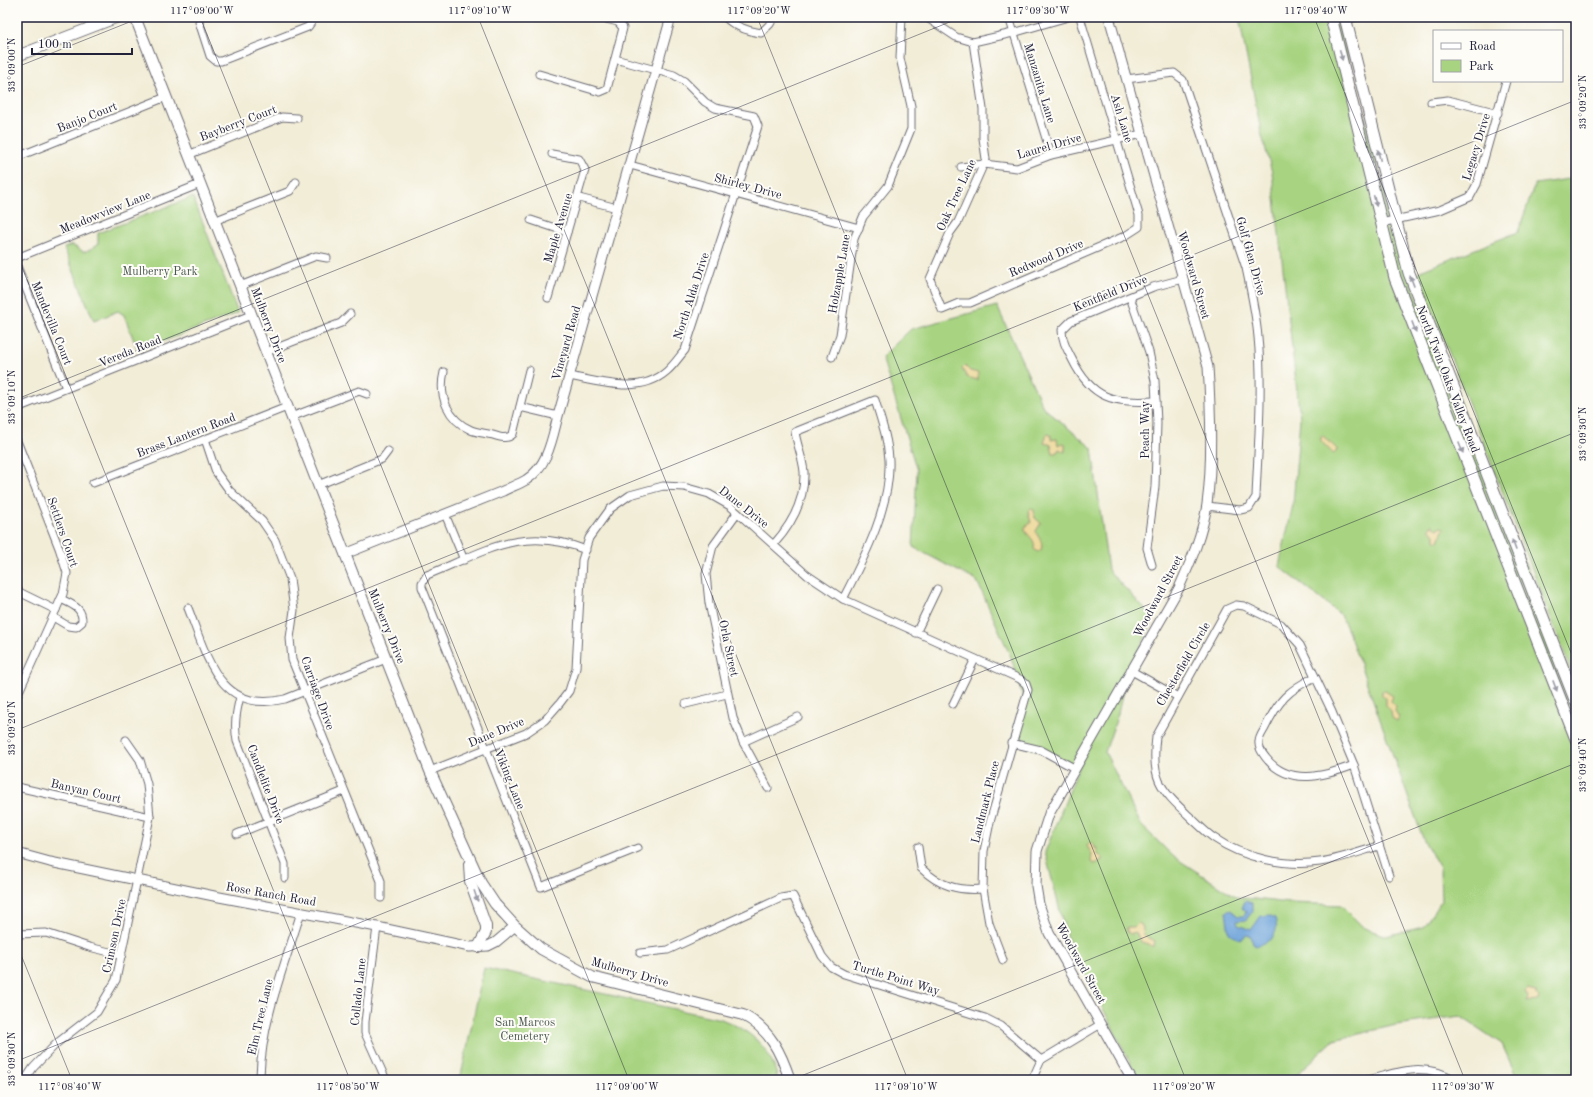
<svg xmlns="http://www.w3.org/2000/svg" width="1593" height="1097" viewBox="0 0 1593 1097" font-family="'Old Standard TT',serif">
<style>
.green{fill:#a8d481;stroke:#657b5e}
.sand{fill:#eeda9e;stroke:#887e6c}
.water{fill:#6ca2d9;stroke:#47628a}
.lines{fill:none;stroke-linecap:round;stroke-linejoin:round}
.minor-casing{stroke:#6b6972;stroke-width:9}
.tertiary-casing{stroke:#6b6972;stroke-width:11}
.secondary-casing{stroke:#6b6972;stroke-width:12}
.primary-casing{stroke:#6b6972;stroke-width:13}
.minor{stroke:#fff;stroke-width:7}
.tertiary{stroke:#fff;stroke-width:9}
.secondary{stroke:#fff;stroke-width:10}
.primary{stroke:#fff;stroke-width:11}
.oneway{fill:#9c9ca7}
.ticks{fill:none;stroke:#22223b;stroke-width:1;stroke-opacity:0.45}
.labels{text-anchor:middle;stroke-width:4;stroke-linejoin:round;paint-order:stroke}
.street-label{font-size:12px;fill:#22223b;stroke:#fdfcf7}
.park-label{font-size:12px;fill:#4a5750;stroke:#fdfcf7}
.neatline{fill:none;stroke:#22223b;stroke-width:1.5}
.ticks-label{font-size:10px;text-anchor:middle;fill:#22223b}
</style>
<rect width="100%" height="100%" fill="#fdfcf7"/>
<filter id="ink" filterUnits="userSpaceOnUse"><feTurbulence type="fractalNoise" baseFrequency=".025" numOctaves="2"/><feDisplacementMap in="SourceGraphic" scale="8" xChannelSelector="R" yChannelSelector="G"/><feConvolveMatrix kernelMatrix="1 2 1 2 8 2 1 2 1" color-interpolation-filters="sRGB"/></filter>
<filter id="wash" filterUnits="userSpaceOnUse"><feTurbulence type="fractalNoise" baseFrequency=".012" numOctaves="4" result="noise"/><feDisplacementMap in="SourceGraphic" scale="16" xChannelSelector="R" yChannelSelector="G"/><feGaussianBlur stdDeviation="0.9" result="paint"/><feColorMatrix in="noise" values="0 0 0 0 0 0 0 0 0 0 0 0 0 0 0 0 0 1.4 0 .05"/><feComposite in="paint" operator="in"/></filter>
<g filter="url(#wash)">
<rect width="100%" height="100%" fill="#f2edd7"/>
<g class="green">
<path d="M 1239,17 L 1336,17 L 1408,274 L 1576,689 L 1576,1080 L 1518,1080 L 1502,1044 L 1460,1016 L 1396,1025 L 1334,1040 L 1291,1080 L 1139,1080 L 1066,935 L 1045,852 L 1087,747 L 1074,768 L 1046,753 L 1012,743 L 1024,701 L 1011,657 L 977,581 L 913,547 L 917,471 L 882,357 L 911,329 L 997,306 L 1043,407 L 1092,448 L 1108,570 L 1154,619 L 1125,680 L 1118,714 L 1105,752 L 1141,825 L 1174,857 L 1236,897 L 1290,903 L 1341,905 L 1364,928 L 1386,936 L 1423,927 L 1441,901 L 1440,868 L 1424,841 L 1348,631 L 1341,615 L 1279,566 L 1293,505 L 1300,418 L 1272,172 L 1261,132 Z"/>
<path d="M 1576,178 L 1576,683 L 1418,272 L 1518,232 L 1535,184 Z"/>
<path d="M 193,197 L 238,313 L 138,351 L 124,315 L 118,311 L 94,321 L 64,248 L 72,245 L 84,252 L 91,249 L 98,244 L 98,233 Z"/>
<path d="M 484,968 L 721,1019 C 751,1031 771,1047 778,1080 L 460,1080 Z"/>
</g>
<g class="sand">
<path d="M 965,366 L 970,371 L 978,373 L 978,380 L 967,377 L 962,369 Z"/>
<path d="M 1047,434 L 1051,435 L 1051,440 L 1057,439 L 1058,445 L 1063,443 L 1065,444 L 1065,452 L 1059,449 L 1057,453 L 1053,453 L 1051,445 L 1044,442 Z"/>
<path d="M 1321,436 L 1323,436 L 1337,449 L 1336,452 L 1334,454 C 1332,453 1323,443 1321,441 Z"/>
<path d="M 1031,508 L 1034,510 L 1035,518 L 1041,523 L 1036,531 C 1038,539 1044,541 1041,550 L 1037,552 L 1034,549 C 1036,539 1029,538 1025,530 L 1025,527 L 1031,523 L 1028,511 Z"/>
<path d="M 1433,525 L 1437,529 L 1441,527 L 1444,528 L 1439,541 L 1435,540 L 1435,534 L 1430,530 L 1430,526 Z"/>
<path d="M 1382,691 L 1385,691 L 1393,696 L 1391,701 L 1396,706 L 1395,711 L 1399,717 L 1397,721 L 1392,718 L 1391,711 L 1386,705 L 1386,698 L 1382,695 Z"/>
<path d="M 1089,843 L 1092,843 L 1094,848 L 1097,848 L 1097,854 L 1102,857 L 1102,860 L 1095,864 L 1091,862 L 1092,854 L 1087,846 Z"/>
<path d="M 1138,923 L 1142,925 L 1144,935 L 1155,941 L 1154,946 L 1151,946 L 1148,944 L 1141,942 L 1136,933 L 1131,934 L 1127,932 L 1127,927 L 1134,927 Z"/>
<path d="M 1527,989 L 1536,991 L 1536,994 L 1539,997 L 1538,1001 L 1529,1002 L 1527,1001 L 1528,996 L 1525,993 Z"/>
</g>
<path class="water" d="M 1245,901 L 1252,903 L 1252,912 L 1246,920 L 1237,921 L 1238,925 L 1251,930 L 1261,916 L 1269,915 L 1275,918 C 1280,934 1271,942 1256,946 L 1253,944 L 1251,936 L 1247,935 L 1240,940 L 1229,933 L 1226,912 L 1231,910 L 1238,916 L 1244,916 L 1246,912 L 1242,908 Z"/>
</g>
<g filter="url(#ink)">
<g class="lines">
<defs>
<g id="minor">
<path d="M 725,17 C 735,27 747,31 761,33 L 770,24 L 774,17"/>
<path d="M 926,17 L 956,37 L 973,42 L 1013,33 L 1068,17"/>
<path d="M 1009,17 L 1051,155"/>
<path d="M 1346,20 L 1356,17"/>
<path d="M 199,22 L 210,56 L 216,61 L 221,61 L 308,27 L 313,20 L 313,17"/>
<path d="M 973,42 L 983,109 L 983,138 L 986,159 L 958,222 L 950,233 L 930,279 L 942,310 L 959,303 L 970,303 L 1125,236 L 1139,227 L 1139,215 L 1080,17"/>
<path d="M 539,74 L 600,92 L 607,89 L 623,28 L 618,22 L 598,17"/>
<path d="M 1126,79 L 1174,73 L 1183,80 L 1246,268 C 1251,291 1256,314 1258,337 C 1263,390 1258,445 1256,497 L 1249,508 L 1240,510 L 1207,506"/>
<path d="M 1431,102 L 1448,100 L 1498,113"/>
<path d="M 188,155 L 282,117 L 297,118"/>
<path d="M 17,157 L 166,97"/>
<path d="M 630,165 L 859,228"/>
<path d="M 961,167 L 984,164 L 1017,168 L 1051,155 L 1142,134"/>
<path d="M 579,198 L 617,208"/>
<path d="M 531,220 L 567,232"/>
<path d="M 214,221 L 290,191 L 296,182"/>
<path d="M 1381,223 L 1440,210 L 1470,197 L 1477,184 L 1506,81"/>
<path d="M 17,258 L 200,184"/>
<path d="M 17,266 L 66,388"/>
<path d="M 240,286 L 316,256 L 327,258"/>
<path d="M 1130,297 L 1149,352 L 1155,381 L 1157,423 L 1155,487 L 1147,548 L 1152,565"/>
<path d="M 548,298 L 585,170 L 579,159 L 552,154"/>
<path d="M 266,352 L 341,323 L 350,314"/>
<path d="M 832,357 L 840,335 L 854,239 L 863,217 L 888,186 L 911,129 L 911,106 L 900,58 L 902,17"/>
<path d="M 444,372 C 438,396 448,420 471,430 C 478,433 486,433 493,435 C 499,437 507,440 513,434 L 529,370"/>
<path d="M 569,376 C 601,382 640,395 667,371 C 674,365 679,357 685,350 L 758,126 L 754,116 L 715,108 L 705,102 L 684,81 L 674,75 L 615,59"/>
<path d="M 1156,401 C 1114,403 1092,400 1072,359 C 1067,349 1062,341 1062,330 L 1071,321 L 1153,287 L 1183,279"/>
<path d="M 520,407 L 558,416"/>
<path d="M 17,408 L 251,315"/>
<path d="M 291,417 L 359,391 L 367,394"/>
<path d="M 205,439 L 216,472 L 229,490 L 262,521 L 275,540 L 290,579 L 294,610 L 290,638 L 292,660 L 381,881 L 381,898"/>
<path d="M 17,441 L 59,548 L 67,573 L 63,594 L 17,696"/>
<path d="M 93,483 L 287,407"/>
<path d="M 318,485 L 382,459 L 388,451"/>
<path d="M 737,513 L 713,546 L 706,574 L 709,603 L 733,718 L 743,742 L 768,788"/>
<path d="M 445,514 L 464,560"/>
<path d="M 774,544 C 792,524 805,500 804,472 C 803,459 797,445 795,432 L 875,400 C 881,420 888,439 889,460 C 891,507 864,558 843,599"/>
<path d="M 586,550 C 523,524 484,552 427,575 L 422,583 L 422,587 L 541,887 L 638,848"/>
<path d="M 17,591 L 56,610"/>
<path d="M 188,608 C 207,656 219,715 285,699 L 386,659"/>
<path d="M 53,617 L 68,626 L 76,627 L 82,622 C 83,608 73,605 61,599"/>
<path d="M 916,633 L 937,589"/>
<path d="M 1130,670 L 1178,697"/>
<path d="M 1315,677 C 1288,690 1278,701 1265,728 C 1263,732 1259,737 1259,742 C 1258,748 1263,754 1266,758 C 1289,787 1325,776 1354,765"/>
<path d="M 240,697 C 236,713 234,725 237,741 L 285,864 L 285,878"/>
<path d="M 686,704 L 727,694"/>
<path d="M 953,704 L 975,659"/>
<path d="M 743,742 L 798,717"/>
<path d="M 1011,743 L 1041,750 L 1074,768"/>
<path d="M 430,771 L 526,733 L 545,720 L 560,703 L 569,691 L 576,668 L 582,560 L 589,538 L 610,509 L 630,495 L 663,486 L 684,487 L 709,494 L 730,506 L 807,575 L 843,599 L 1020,679 L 1026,684 L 1028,690 L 990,822 L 984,851 L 983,889 L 989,923 L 1003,960"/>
<path d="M 17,787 L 150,817"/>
<path d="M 237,834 L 344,791"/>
<path d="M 1379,846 C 1359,852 1340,859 1320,862 C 1285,867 1243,858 1214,838 C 1205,832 1197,823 1189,816 C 1159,788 1151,778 1156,737 L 1227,609 L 1236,605 L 1244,606 L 1281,624 L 1300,645 L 1332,712 L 1354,765 L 1389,876"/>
<path d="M 918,847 L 921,868 C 939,886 958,891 983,889"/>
<path d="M 377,927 L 365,1022 L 365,1033 L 386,1080"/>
<path d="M 17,934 L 46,933 L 89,947 L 122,955"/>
<path d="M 640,953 L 668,950 L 781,898 L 793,896 L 822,956 L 831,967 L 844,974 L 985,1018 L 1001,1026 L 1041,1060"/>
<path d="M 260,1076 L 273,1080"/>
<path d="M 25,1080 L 33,1068 L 57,1043 L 97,1012 L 116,980 L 150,817 L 147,784 L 140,760 L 126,740"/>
<path d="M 254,1080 L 260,1076 C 262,1019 285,965 301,912"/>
<path d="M 1032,1080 L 1041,1060 L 1101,1024"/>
<path d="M 1368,1080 C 1400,1071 1424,1062 1455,1080"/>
</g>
<g id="tertiary">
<path d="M 1109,17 L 1208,367 C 1211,412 1213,460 1207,504 C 1203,533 1191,561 1179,588 L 1049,814 L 1037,851 L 1036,886 L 1039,904 L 1049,933 L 1132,1080"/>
<path d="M 345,554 L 503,491 C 511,487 519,484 526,480 C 548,466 552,439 558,416 L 671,17"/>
<path d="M 17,853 L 50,862 L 214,896 L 377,927 L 470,947 L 488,946 L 496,942 L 515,926"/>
</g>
<g id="secondary">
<path d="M 135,17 L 430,771 L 481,883 L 495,904 L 515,926 L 541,949 L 592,977 L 743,1015 C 770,1029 781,1053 790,1080"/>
<path d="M 17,56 L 118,17"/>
<path d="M 469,864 L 470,881 L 486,926 L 486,932 L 478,947"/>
</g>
<g id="primary">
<path d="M 1331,17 L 1395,278 L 1576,739"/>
<path d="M 1345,17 L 1409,273 L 1576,702"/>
</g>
</defs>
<use href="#minor" class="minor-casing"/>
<use href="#tertiary" class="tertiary-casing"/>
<use href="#secondary" class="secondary-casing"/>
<use href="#primary" class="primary-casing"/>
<use href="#minor" class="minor"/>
<use href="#tertiary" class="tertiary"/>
<use href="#secondary" class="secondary"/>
<use href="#primary" class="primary"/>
</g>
<defs><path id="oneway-solid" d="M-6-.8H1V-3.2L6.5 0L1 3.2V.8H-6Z"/></defs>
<g class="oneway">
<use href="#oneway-solid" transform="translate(1341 55) rotate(76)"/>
<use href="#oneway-solid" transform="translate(1379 155) rotate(-103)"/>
<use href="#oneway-solid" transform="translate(1375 201) rotate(76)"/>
<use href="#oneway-solid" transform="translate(1412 281) rotate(-111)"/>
<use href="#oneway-solid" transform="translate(1414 327) rotate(69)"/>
<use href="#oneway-solid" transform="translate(1461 448) rotate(68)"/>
<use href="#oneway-solid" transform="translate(1514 545) rotate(-111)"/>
<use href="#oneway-solid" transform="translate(1555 686) rotate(69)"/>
<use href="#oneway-solid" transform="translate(476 896) rotate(71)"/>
</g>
</g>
<path class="ticks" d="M 200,17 L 629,1080M 478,17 L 908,1080M 757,17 L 1186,1080M 1036,17 L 1465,1080M 1314,17 L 1576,665M 17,67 L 142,17M 17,255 L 350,1080M 17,399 L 962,17M 17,730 L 1576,100M 17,945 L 72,1080M 17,1061 L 1576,432M 791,1080 L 1576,763"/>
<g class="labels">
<g class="street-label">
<text transform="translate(1040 83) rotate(73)" y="4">Manzanita Lane</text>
<text transform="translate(87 117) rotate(-22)" y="4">Banjo Court</text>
<text transform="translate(1122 118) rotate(73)" y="4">Ash Lane</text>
<text transform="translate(238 123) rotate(-21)" y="4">Bayberry Court</text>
<text transform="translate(1049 146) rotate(-16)" y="4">Laurel Drive</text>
<text transform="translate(1476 147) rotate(-73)" y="4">Legacy Drive</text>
<text transform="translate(748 186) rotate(15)" y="4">Shirley Drive</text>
<text transform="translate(956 195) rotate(-65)" y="4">Oak Tree Lane</text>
<text transform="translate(105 212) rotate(-22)" y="4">Meadowview Lane</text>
<text transform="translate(558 228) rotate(-73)" y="4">Maple Avenue</text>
<text transform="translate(1251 256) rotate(74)" y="4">Golf Glen Drive</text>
<text transform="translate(1046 258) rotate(-23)" y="4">Redwood Drive</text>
<text transform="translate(839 274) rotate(-80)" y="4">Holzapple Lane</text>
<text transform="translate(1194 275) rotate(74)" y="4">Woodward Street</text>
<text transform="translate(1110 293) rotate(-22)" y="4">Kentfield Drive</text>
<text transform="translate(691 296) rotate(-72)" y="4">North Alda Drive</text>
<text transform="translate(52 323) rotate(68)" y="4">Mandevilla Court</text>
<text transform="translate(269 325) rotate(69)" y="4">Mulberry Drive</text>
<text transform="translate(566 343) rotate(-74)" y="4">Vineyard Road</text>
<text transform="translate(130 351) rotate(-22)" y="4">Vereda Road</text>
<text transform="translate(1448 379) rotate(69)" y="4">North Twin Oaks Valley Road</text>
<text transform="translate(1145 430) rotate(-90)" y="4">Peach Way</text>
<text transform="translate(186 435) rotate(-21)" y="4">Brass Lantern Road</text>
<text transform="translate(744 507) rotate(38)" y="4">Dane Drive</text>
<text transform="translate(63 532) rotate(71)" y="4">Settlers Court</text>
<text transform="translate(1158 596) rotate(-62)" y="4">Woodward Street</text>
<text transform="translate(387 626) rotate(68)" y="4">Mulberry Drive</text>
<text transform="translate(729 648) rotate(78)" y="4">Orla Street</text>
<text transform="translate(1183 664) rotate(-60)" y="4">Chesterfield Circle</text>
<text transform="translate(318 693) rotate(70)" y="4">Carriage Drive</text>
<text transform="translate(496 732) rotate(-23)" y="4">Dane Drive</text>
<text transform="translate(510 779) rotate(68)" y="4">Viking Lane</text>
<text transform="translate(266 784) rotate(69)" y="4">Candlelite Drive</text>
<text transform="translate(86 791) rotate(13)" y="4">Banyan Court</text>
<text transform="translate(985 802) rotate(-76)" y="4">Landmark Place</text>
<text transform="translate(271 894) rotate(10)" y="4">Rose Ranch Road</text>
<text transform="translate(114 936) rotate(-78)" y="4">Crimson Drive</text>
<text transform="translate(1081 963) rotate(61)" y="4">Woodward Street</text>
<text transform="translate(630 972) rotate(16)" y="4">Mulberry Drive</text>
<text transform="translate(896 978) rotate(17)" y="4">Turtle Point Way</text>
<text transform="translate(358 992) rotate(-84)" y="4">Collado Lane</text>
<text transform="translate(260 1017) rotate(-77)" y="4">Elm Tree Lane</text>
</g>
<g class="park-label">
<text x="160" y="275">Mulberry Park</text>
<text x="525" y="1026">San Marcos<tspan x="525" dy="14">Cemetery</tspan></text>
</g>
</g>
<rect width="1593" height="1097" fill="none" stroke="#fdfcf7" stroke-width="44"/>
<rect x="1433" y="30" width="130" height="52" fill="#fdfcf7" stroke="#a5a5ac"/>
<rect x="1441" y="43" width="20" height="6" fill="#ffffff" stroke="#a5a5ac"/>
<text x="1469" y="50" font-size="12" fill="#22223b">Road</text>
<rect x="1441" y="60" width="20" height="12" fill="#a8d481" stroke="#a5a5ac"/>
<text x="1469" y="70" font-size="12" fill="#22223b">Park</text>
<path d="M32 48v6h100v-6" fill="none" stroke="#22223b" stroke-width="2"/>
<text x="38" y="48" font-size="12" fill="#22223b" stroke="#fdfcf7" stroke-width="3" paint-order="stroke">100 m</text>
<rect x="22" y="22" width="1549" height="1053" class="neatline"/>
<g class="ticks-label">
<text x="202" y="14">117°09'00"W</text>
<text x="480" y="14">117°09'10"W</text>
<text x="759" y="14">117°09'20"W</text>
<text x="1038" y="14">117°09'30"W</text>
<text x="1316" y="14">117°09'40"W</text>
<text transform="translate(11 65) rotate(-90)" y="4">33°09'00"N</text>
<text transform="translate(1582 102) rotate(-90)" y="4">33°09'20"N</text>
<text transform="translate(11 397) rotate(-90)" y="4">33°09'10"N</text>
<text transform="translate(1582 434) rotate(-90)" y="4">33°09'30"N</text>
<text transform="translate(11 728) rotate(-90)" y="4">33°09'20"N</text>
<text transform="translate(1582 765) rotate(-90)" y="4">33°09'40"N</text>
<text transform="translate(11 1059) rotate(-90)" y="4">33°09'30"N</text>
<text x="70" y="1090">117°08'40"W</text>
<text x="348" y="1090">117°08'50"W</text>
<text x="627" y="1090">117°09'00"W</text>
<text x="906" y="1090">117°09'10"W</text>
<text x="1184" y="1090">117°09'20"W</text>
<text x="1463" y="1090">117°09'30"W</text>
</g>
</svg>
